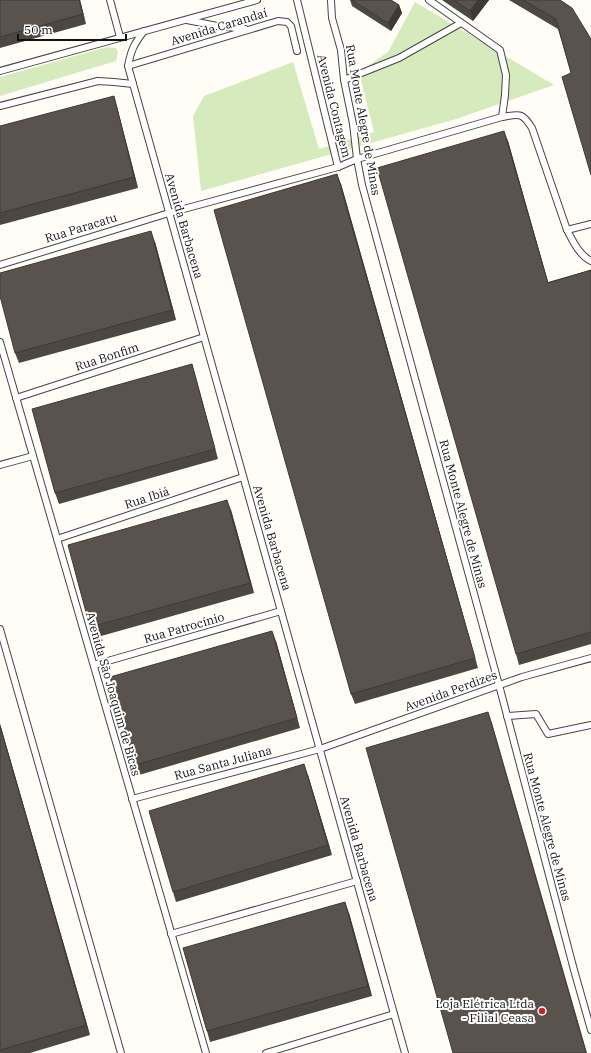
<svg xmlns="http://www.w3.org/2000/svg" width="591" height="1053" viewBox="0 0 591 1053" font-family="'IBM Plex Serif',serif">
<style>
.park{fill:#d5ebbd}
.lines{fill:none;stroke-linecap:round;stroke-linejoin:round}
.lane-casing{stroke:#444;stroke-width:8}
.lane{stroke:#fff;stroke-width:6}
.wall{fill:#4d4742}
.shaded-wall{fill:#3f3936}
.building{fill:#5a524d;stroke:#3f3936}
.poi-dot{fill:#c4262e;stroke:#fff;stroke-width:1.5}
.labels{text-anchor:middle;stroke-width:4;stroke-linejoin:round;paint-order:stroke}
.street-label{font-size:12px;fill:#111;stroke:#fff}
.poi-label{font-size:12px;fill:#111;stroke:#fff;text-anchor:end}
</style>
<rect width="100%" height="100%" fill="#fffdf5"/>
<g class="park">
<path d="M 415,2 L 554,85 L 456,119 L 201,191 L 193,116 L 204,96 L 293,62 L 319,149 L 374,132 L 359,72 L 388,52 Z"/>
<path d="M 107,47 L 116,48 L 118,52 L 116,61 L 0,96 L 0,77 Z"/>
</g>
<g class="lines">
<defs>
<g id="lane">
<path d="M 110,0 L 120,37"/>
<path d="M 297,0 L 338,167"/>
<path d="M 331,0 L 332,18 L 341,50 L 344,80 L 353,124 L 357,159 L 362,185 L 499,685 L 574,970 L 591,1030"/>
<path d="M 429,0 L 500,50 L 506,75 L 505,95 L 502,117"/>
<path d="M 187,20 L 217,26 L 245,29"/>
<path d="M 144,31 C 134,44 131,50 128,66 L 405,1053"/>
<path d="M 128,66 L 278,21 L 287,22 L 291,26 L 297,51"/>
<path d="M 0,71 L 257,0"/>
<path d="M 344,80 L 399,58 L 461,23"/>
<path d="M 0,106 L 98,81 L 114,82 L 133,84"/>
<path d="M 567,230 C 573,241 579,255 591,261"/>
<path d="M 0,265 L 169,213 L 338,167 L 357,159 L 502,117 C 520,114 522,112 532,128 L 567,230 L 591,224"/>
<path d="M 0,342 L 206,1053"/>
<path d="M 16,398 L 204,337"/>
<path d="M 0,465 L 33,456"/>
<path d="M 57,539 L 243,477"/>
<path d="M 0,629 L 121,1053"/>
<path d="M 94,665 L 281,611"/>
<path d="M 507,716 L 536,714 L 548,734 L 591,725"/>
<path d="M 132,799 L 320,749 L 522,677 L 591,658"/>
<path d="M 171,934 L 357,881"/>
<path d="M 266,1053 L 394,1014"/>
</g>
</defs>
<use href="#lane" class="lane-casing"/>
<use href="#lane" class="lane"/>
</g>
<g class="wall">
<path d="M 0,0 L 80,0 L 86,24 L 0,48 Z"/>
<path d="M 350,0 L 391,0 L 399,5 L 402,13 L 391,31 L 352,6 Z"/>
<path d="M 442,0 L 489,0 L 473,21 Z"/>
<path d="M 509,0 L 560,0 L 571,73 L 558,29 Z"/>
<path d="M 117,107 L 138,188 L 0,225 L 0,126 Z"/>
<path d="M 508,141 L 548,282 L 591,270 L 591,644 L 519,665 L 516,654 Z"/>
<path d="M 341,184 L 478,668 L 355,704 L 351,694 Z"/>
<path d="M 155,242 L 176,320 L 19,363 L 15,353 Z"/>
<path d="M 192,364 L 195,375 L 218,459 L 59,504 L 55,493 Z"/>
<path d="M 231,510 L 254,593 L 94,638 L 90,627 Z"/>
<path d="M 276,641 L 300,728 L 139,775 L 135,765 Z"/>
<path d="M 0,724 L 90,1035 L 30,1053 L 0,1053 Z"/>
<path d="M 308,775 L 332,855 L 176,902 L 173,892 Z"/>
<path d="M 349,913 L 372,996 L 210,1042 L 207,1031 Z"/>
</g>
<g class="shaded-wall">
<path d="M 79,0 L 80,0 L 86,24 L 83,14 Z"/>
<path d="M 478,0 L 489,0 L 473,21 L 470,11 Z"/>
<path d="M 399,5 L 402,13 L 391,31 L 388,23 Z"/>
<path d="M 114,96 L 117,107 L 138,188 L 134,177 Z"/>
<path d="M 504,131 L 508,141 L 551,293 L 548,283 Z"/>
<path d="M 337,174 L 341,184 L 478,668 L 475,658 Z"/>
<path d="M 151,231 L 155,242 L 176,320 L 172,310 Z"/>
<path d="M 192,364 L 195,375 L 218,459 L 215,449 Z"/>
<path d="M 227,500 L 231,510 L 254,593 L 250,583 Z"/>
<path d="M 272,631 L 276,641 L 300,728 L 297,718 Z"/>
<path d="M 488,712 L 492,723 L 587,1053 L 586,1053 Z"/>
<path d="M 0,724 L 90,1035 L 86,1025 L 0,726 Z"/>
<path d="M 304,764 L 308,775 L 332,855 L 328,845 Z"/>
<path d="M 345,902 L 349,913 L 372,996 L 368,986 Z"/>
</g>
<g class="building">
<path d="M 0,0 L 79,0 L 83,14 L 0,37 Z"/>
<path d="M 352,0 L 391,0 L 399,5 L 388,23 Z"/>
<path d="M 454,0 L 478,0 L 470,11 Z"/>
<path d="M 523,0 L 560,0 L 572,8 L 591,39 L 591,175 L 562,77 L 571,73 L 556,19 Z"/>
<path d="M 114,96 L 134,177 L 0,213 L 0,126 Z"/>
<path d="M 504,131 L 548,283 L 591,270 L 591,632 L 516,654 L 377,168 Z"/>
<path d="M 337,174 L 475,658 L 351,694 L 214,210 Z"/>
<path d="M 151,231 L 172,310 L 15,353 L 0,296 L 0,273 Z"/>
<path d="M 192,364 L 215,449 L 55,493 L 32,409 Z"/>
<path d="M 227,500 L 250,583 L 90,627 L 68,545 Z"/>
<path d="M 272,631 L 297,718 L 135,765 L 110,677 Z"/>
<path d="M 488,712 L 586,1053 L 453,1053 L 366,748 Z"/>
<path d="M 0,726 L 86,1025 L 0,1050 Z"/>
<path d="M 304,764 L 328,845 L 173,892 L 149,811 Z"/>
<path d="M 345,902 L 368,986 L 207,1031 L 183,948 Z"/>
</g>
<circle class="poi-dot" cx="542" cy="1011" r="4"/>
<g class="labels">
<g class="street-label">
<text transform="translate(219 27) rotate(-17)" y="4">Avenida Carandaí</text>
<text transform="translate(334 106) rotate(76)" y="4">Avenida Contagem</text>
<text transform="translate(363 120) rotate(80)" y="4">Rua Monte Alegre de Minas</text>
<text transform="translate(184 226) rotate(74)" y="4">Avenida Barbacena</text>
<text transform="translate(81 228) rotate(-17)" y="4">Rua Paracatu</text>
<text transform="translate(107 357) rotate(-18)" y="4">Rua Bonfim</text>
<text transform="translate(147 498) rotate(-18)" y="4">Rua Ibiá</text>
<text transform="translate(463 514) rotate(75)" y="4">Rua Monte Alegre de Minas</text>
<text transform="translate(272 538) rotate(74)" y="4">Avenida Barbacena</text>
<text transform="translate(184 628) rotate(-16)" y="4">Rua Patrocínio</text>
<text transform="translate(451 691) rotate(-20)" y="4">Avenida Perdizes</text>
<text transform="translate(113 694) rotate(74)" y="4">Avenida São Joaquim de Bicas</text>
<text transform="translate(223 763) rotate(-15)" y="4">Rua Santa Juliana</text>
<text transform="translate(547 827) rotate(75)" y="4">Rua Monte Alegre de Minas</text>
<text transform="translate(359 849) rotate(74)" y="4">Avenida Barbacena</text>
</g>
<g class="poi-label">
<text x="534" y="1008">Loja Elétrica Ltda<tspan x="534" dy="14">- Filial Ceasa</tspan></text>
</g>
</g>
<path d="M18 34v6h108v-6" fill="none" stroke="#111111" stroke-width="2"/>
<text x="24" y="34" font-size="12" fill="#111111" stroke="#ffffff" stroke-width="3" paint-order="stroke">50 m</text>
</svg>
